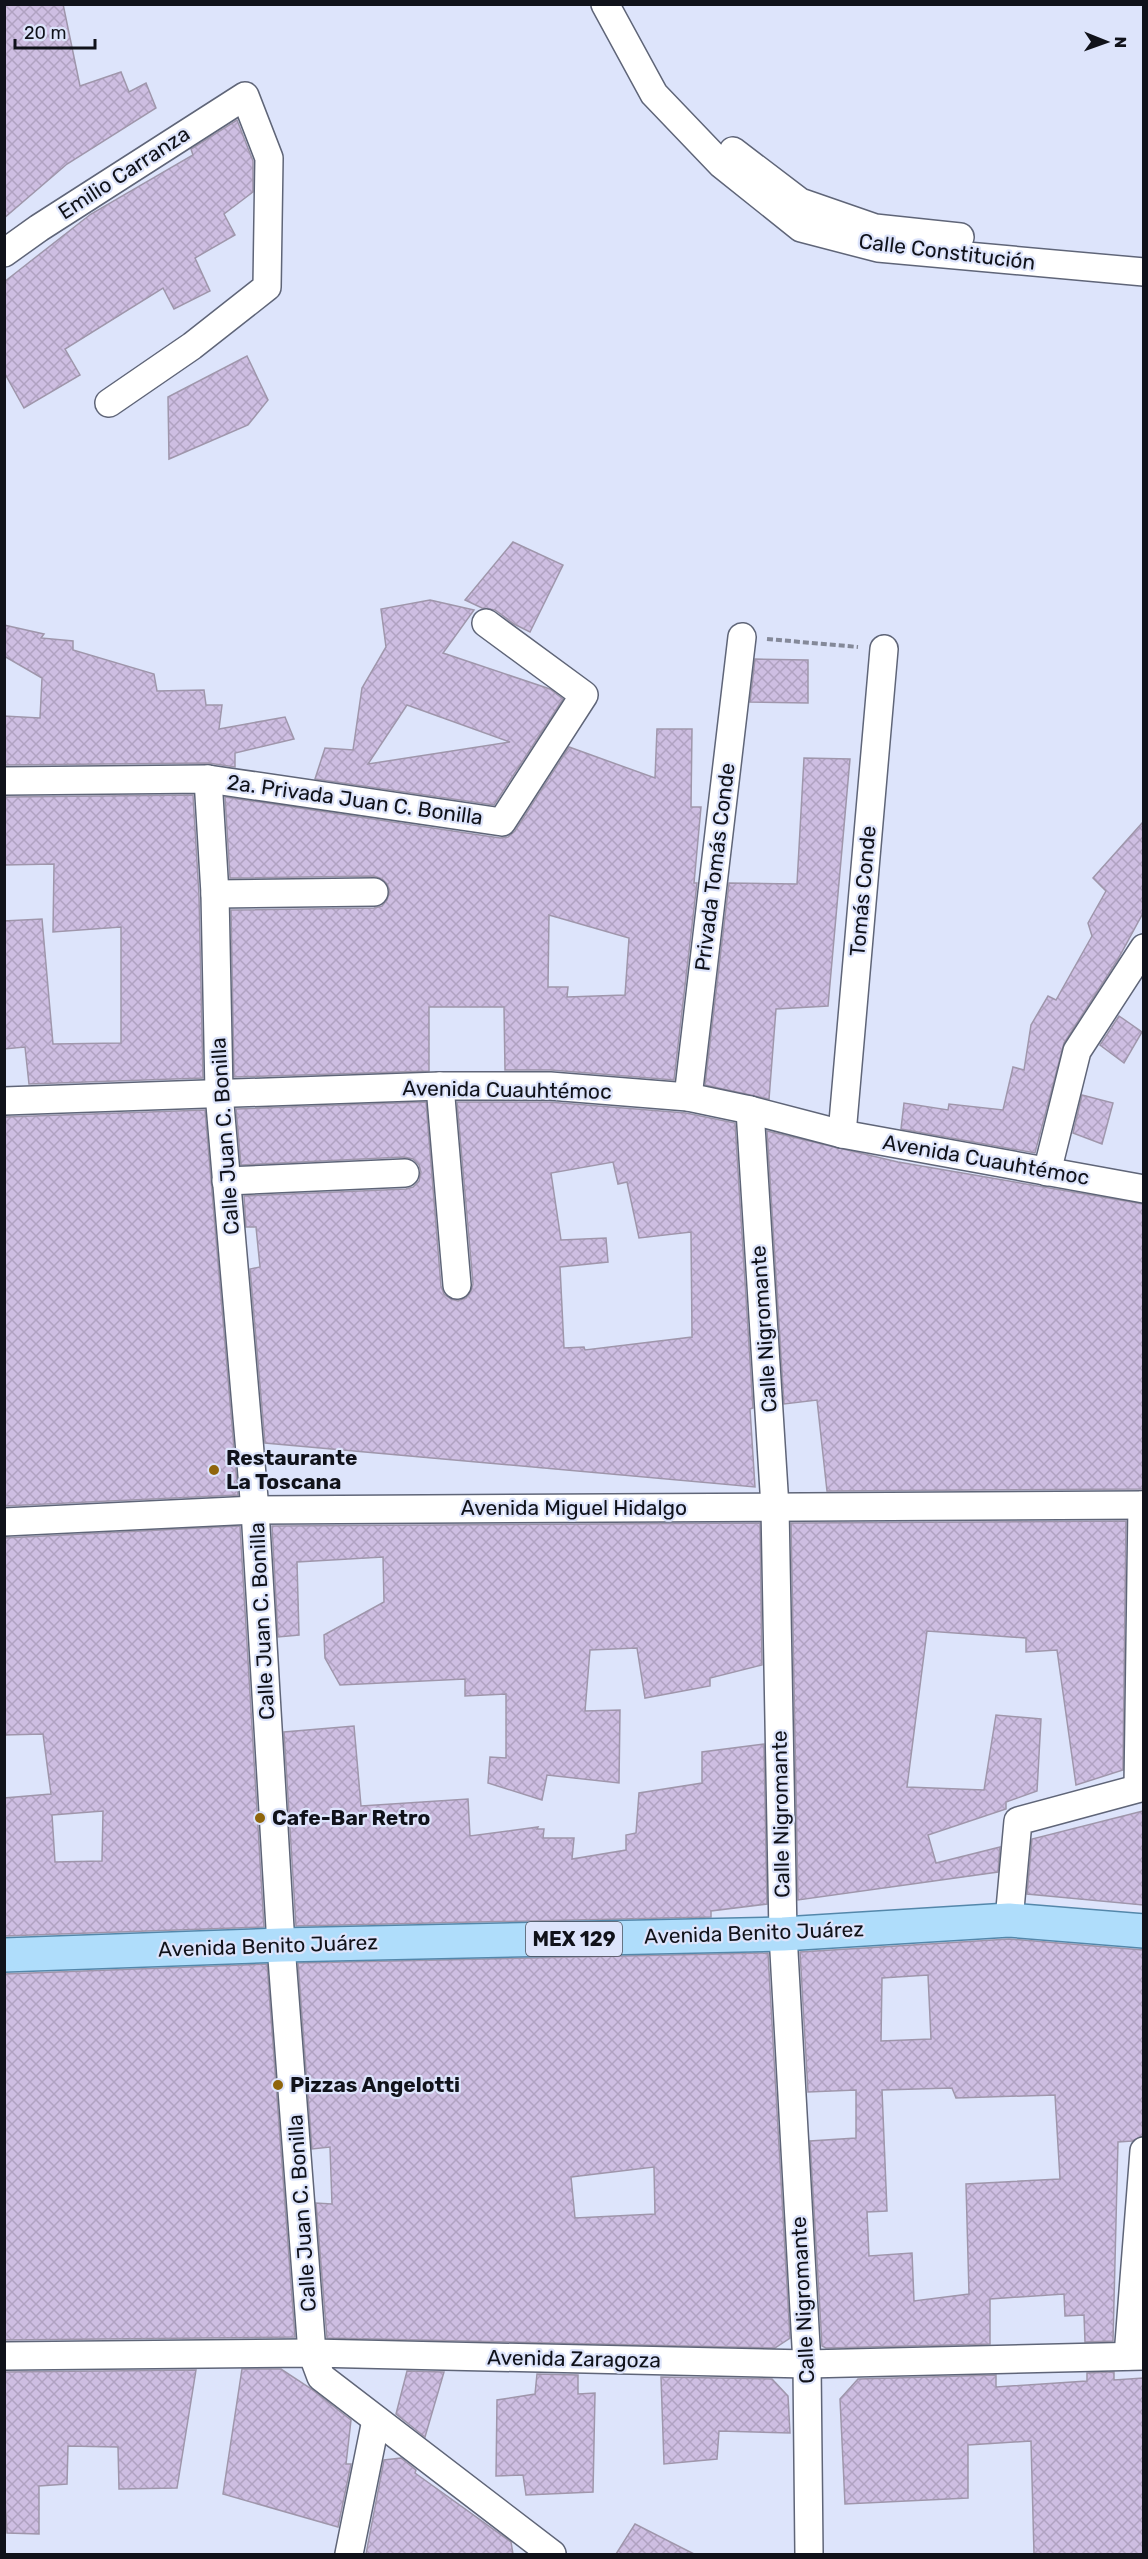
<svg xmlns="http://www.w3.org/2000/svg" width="1148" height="2559" viewBox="0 0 1148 2559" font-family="Rubik,sans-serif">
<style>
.building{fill:url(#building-cross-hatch);stroke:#9f96ab;stroke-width:1.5;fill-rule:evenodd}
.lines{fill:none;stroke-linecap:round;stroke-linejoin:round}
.minor-casing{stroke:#5f6578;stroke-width:30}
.primary-casing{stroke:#5487aa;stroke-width:36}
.path{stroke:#848999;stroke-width:4;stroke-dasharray:6 3;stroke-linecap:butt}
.minor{stroke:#fff;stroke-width:27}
.primary{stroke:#afddfb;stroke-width:33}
.poi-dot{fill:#8f650b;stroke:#dde4fb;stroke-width:2}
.labels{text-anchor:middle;stroke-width:4.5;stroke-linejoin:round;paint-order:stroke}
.shield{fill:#dde4fb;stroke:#4e515e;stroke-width:1.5}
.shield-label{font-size:20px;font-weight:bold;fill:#10121a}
.street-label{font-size:21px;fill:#10121a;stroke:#dde4fb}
.poi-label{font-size:21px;font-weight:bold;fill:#10121a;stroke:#dde4fb;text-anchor:start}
</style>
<defs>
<pattern id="building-cross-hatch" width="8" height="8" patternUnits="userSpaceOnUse" patternTransform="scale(1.5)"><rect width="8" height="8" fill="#cebee2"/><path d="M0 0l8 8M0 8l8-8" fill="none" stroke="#b0a2c1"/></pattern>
</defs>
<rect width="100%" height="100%" fill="#dde4fb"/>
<g class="building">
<path d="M 4,4 L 63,4 L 80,86 L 121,72 L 129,92 L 146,83 L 156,108 L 67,164 L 4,218 Z"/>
<path d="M 237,120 L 253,161 L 253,192 L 224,214 L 235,235 L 195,258 L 210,291 L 174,309 L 163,288 L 65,349 L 80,375 L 24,408 L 4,372 L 4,282 L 91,214 L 193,155 L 191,149 Z"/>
<path d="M 247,356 L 268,400 L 248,425 L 169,459 L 168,397 Z"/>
<path d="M 513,542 L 563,565 L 530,632 L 514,624 L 495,610 L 482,608 L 465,600 Z"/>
<path d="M 430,600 L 474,610 L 443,653 L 550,689 L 563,699 L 494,805 L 315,779 L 325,748 L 353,750 L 362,688 L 386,647 L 381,609 ZM 407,705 L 510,742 L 368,764 Z"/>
<path d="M 4,625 L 44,634 L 41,638 L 73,641 L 73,650 L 154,674 L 157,691 L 204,690 L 206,705 L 222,705 L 219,729 L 285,717 L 294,739 L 235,753 L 235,767 L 208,763 L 4,765 L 4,716 L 40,718 L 42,678 L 4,656 Z"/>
<path d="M 755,659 L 808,660 L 808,703 L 750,702 Z"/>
<path d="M 657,729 L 692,729 L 691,807 L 701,807 L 694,883 L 697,883 L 674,1080 L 551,1070 L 505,1070 L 504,1007 L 429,1007 L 429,1071 L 234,1077 L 231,910 L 374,908 L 382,906 L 387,900 L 390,891 L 387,884 L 382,879 L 374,876 L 230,878 L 225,797 L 500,838 L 508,837 L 515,831 L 569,747 L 655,778 ZM 549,915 L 629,938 L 625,995 L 567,997 L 568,987 L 548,987 Z"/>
<path d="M 804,758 L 850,759 L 828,1006 L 776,1009 L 769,1099 L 705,1085 L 729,883 L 797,884 Z"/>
<path d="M 193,795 L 199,895 L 203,1078 L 29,1084 L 25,1047 L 4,1049 L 4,921 L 42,919 L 53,1044 L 121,1043 L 121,927 L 53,932 L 54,864 L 4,865 L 4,797 Z"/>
<path d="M 1143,822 L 1143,913 L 1118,959 L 1064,1043 L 1035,1153 L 901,1129 L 904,1103 L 948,1110 L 949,1104 L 1003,1110 L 1013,1067 L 1024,1070 L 1031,1025 L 1048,996 L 1056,1000 L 1092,936 L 1088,923 L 1106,891 L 1093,878 Z"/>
<path d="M 1119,1016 L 1142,1032 L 1124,1063 L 1100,1045 Z"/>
<path d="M 1082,1095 L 1113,1103 L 1102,1144 L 1073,1133 Z"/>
<path d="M 426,1102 L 441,1286 L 444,1294 L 451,1299 L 458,1301 L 466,1298 L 471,1291 L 473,1284 L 457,1102 L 549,1102 L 686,1113 L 735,1123 L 753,1408 L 750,1409 L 755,1487 L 265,1443 L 250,1269 L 260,1267 L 256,1227 L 246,1227 L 244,1196 L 406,1189 L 413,1187 L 419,1181 L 421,1172 L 419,1165 L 413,1159 L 404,1157 L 241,1165 L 236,1109 ZM 613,1162 L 618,1184 L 627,1182 L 639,1238 L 691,1232 L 692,1337 L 585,1350 L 584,1347 L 564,1348 L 560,1267 L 608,1262 L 606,1238 L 561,1240 L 551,1173 Z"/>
<path d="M 205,1110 L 238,1495 L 4,1506 L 4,1117 Z"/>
<path d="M 767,1131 L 898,1162 L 1143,1204 L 1143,1489 L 827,1491 L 817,1400 L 784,1404 Z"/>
<path d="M 1126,1521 L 1123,1770 L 1076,1785 L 1057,1650 L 1026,1652 L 1026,1638 L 927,1631 L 907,1787 L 984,1790 L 996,1715 L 1041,1719 L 1037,1791 L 1006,1802 L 1006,1809 L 928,1835 L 936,1863 L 1000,1847 L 998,1872 L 798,1900 L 791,1523 Z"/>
<path d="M 760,1523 L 762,1665 L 710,1678 L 710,1686 L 645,1698 L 637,1648 L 590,1650 L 585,1711 L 620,1710 L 619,1783 L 547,1775 L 542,1800 L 488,1783 L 490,1757 L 506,1758 L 506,1694 L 465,1696 L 465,1679 L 340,1685 L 325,1658 L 324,1635 L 384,1602 L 383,1557 L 297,1562 L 299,1635 L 278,1637 L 272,1526 Z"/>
<path d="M 240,1526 L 264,1927 L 4,1936 L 4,1798 L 51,1794 L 43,1734 L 4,1735 L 4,1538 ZM 103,1811 L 102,1861 L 55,1862 L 52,1815 Z"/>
<path d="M 354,1726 L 361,1806 L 468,1799 L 470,1836 L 538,1827 L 537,1829 L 544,1829 L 543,1838 L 574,1838 L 572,1859 L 626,1850 L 626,1835 L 636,1833 L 639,1793 L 702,1783 L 702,1752 L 764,1744 L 767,1904 L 711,1911 L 711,1917 L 296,1926 L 284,1732 Z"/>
<path d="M 1143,1811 L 1143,1905 L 1027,1894 L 1032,1839 Z"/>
<path d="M 1009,1939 L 1143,1950 L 1143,2136 L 1132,2141 L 1118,2142 L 1113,2341 L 1085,2342 L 1084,2315 L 1065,2316 L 1064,2294 L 990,2299 L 990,2344 L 826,2348 L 822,2346 L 810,2141 L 856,2138 L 856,2090 L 808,2092 L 800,1952 ZM 928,1975 L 931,2039 L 881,2041 L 882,1978 ZM 952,2088 L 956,2098 L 1055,2095 L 1060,2179 L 966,2184 L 969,2294 L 914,2301 L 912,2253 L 869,2256 L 867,2212 L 887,2211 L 882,2090 Z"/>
<path d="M 768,1953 L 790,2338 L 775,2348 L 327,2338 L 316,2203 L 332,2204 L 330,2147 L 312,2149 L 298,1963 ZM 654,2167 L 655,2214 L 575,2218 L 571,2177 Z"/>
<path d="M 267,1964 L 295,2337 L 4,2340 L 4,1974 Z"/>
<path d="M 242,2369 L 281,2369 L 310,2388 L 351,2420 L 346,2464 L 351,2464 L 338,2527 L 223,2494 Z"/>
<path d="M 196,2370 L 177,2488 L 119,2489 L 118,2447 L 68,2446 L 67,2484 L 39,2486 L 39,2534 L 7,2533 L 4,2479 L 4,2372 Z"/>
<path d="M 407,2371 L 444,2372 L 425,2437 L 396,2414 Z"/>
<path d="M 1114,2372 L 1114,2380 L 1143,2378 L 1143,2554 L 1034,2554 L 1031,2441 L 968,2445 L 968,2498 L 845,2504 L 840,2399 L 858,2379 L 996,2375 L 996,2387 L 1087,2381 L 1087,2373 Z"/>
<path d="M 537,2374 L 578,2375 L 578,2394 L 595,2393 L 593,2492 L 526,2495 L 523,2475 L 496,2476 L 497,2400 L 535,2394 Z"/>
<path d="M 661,2377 L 772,2379 L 788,2396 L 790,2433 L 719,2431 L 717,2459 L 664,2464 Z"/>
<path d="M 401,2458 L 416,2470 L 415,2473 L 511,2542 L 513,2554 L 366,2554 L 384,2460 Z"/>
<path d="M 635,2524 L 694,2554 L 616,2554 Z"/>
</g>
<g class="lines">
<defs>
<g id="minor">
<path d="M 605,4 L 654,94 L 721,164 L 801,228 L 878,248 L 1144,272"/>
<path d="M 733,151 L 800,202 L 875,228 L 960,237"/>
<path d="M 4,253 L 39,228 L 245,96 L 269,158 L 267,287 L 192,346 L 109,403"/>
<path d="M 208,779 L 215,894 L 219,1093 L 255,1510 L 281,1945 L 312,2353 L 321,2377 L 552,2554"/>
<path d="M 4,781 L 208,779 L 502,822 L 584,695 L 486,623"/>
<path d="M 215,894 L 374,892"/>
<path d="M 440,1086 L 457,1285"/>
<path d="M 688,1097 L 742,637"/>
<path d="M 4,1101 L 440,1086 L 550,1086 L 688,1097 L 750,1110 L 842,1134 L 1144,1189"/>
<path d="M 750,1110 L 775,1507 L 783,1934 L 807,2364 L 809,2554"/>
<path d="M 842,1134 L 884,649"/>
<path d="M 1047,1172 L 1077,1051 L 1144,948"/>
<path d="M 226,1181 L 405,1173"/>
<path d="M 4,1522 L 255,1510 L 1144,1505"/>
<path d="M 1138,1788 L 1142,1505"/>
<path d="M 1009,1920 L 1018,1821 L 1144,1787"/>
<path d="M 4,2356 L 312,2353 L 807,2364 L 1144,2356"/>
<path d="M 1128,2356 L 1144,2151"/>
<path d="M 349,2554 L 376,2420"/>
</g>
<path id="primary" d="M 4,1955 L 281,1945 L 783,1934 L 1009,1920 L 1144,1931"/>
</defs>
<use href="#minor" class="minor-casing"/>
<use href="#primary" class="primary-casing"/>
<path class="path" d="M 767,639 L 858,647"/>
<use href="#minor" class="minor"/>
<use href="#primary" class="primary"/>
</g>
<g class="poi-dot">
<circle cx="214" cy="1470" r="6"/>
<circle cx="260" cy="1818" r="6"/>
<circle cx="278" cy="2085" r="6"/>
</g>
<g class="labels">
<rect class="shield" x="526" y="1922" width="96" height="34" rx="4.5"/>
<g class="shield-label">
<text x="574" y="1946">MEX 129</text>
</g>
<g class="street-label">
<text transform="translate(124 173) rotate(-33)" y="7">Emilio Carranza</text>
<text transform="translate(947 252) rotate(7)" y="7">Calle Constitución</text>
<text transform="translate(355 800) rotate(8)" y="7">2a. Privada Juan C. Bonilla</text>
<text transform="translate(715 867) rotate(-83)" y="7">Privada Tomás Conde</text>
<text transform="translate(863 891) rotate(-85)" y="7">Tomás Conde</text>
<text transform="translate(507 1090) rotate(1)" y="7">Avenida Cuauhtémoc</text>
<text transform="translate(225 1136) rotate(-94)" y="7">Calle Juan C. Bonilla</text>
<text transform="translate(986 1160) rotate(10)" y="7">Avenida Cuauhtémoc</text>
<text transform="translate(764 1329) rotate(-94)" y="7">Calle Nigromante</text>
<text x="574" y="1515">Avenida Miguel Hidalgo</text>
<text transform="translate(262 1621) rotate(-93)" y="7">Calle Juan C. Bonilla</text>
<text transform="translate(781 1814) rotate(-91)" y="7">Calle Nigromante</text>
<text transform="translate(754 1933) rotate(-2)" y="7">Avenida Benito Juárez</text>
<text transform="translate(268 1946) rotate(-2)" y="7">Avenida Benito Juárez</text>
<text transform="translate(302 2213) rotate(-94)" y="7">Calle Juan C. Bonilla</text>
<text transform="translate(803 2300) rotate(-93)" y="7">Calle Nigromante</text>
<text transform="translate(574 2359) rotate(1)" y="7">Avenida Zaragoza</text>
</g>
<g class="poi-label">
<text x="226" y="1465">Restaurante<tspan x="226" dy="24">La Toscana</tspan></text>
<text x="272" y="1825">Cafe-Bar Retro</text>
<text x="290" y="2092">Pizzas Angelotti</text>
</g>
</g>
<rect width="1148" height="2559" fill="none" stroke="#10121a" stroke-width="12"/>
<g transform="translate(1106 42) rotate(91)" stroke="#dde4fb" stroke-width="4.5" paint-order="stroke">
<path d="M0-4.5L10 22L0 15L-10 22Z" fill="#10121a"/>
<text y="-9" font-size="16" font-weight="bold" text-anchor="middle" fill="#10121a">N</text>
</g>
<path d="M15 39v9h80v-9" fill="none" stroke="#10121a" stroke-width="3"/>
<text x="24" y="39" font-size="18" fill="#10121a" stroke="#dde4fb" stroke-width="4.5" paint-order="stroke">20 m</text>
</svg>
